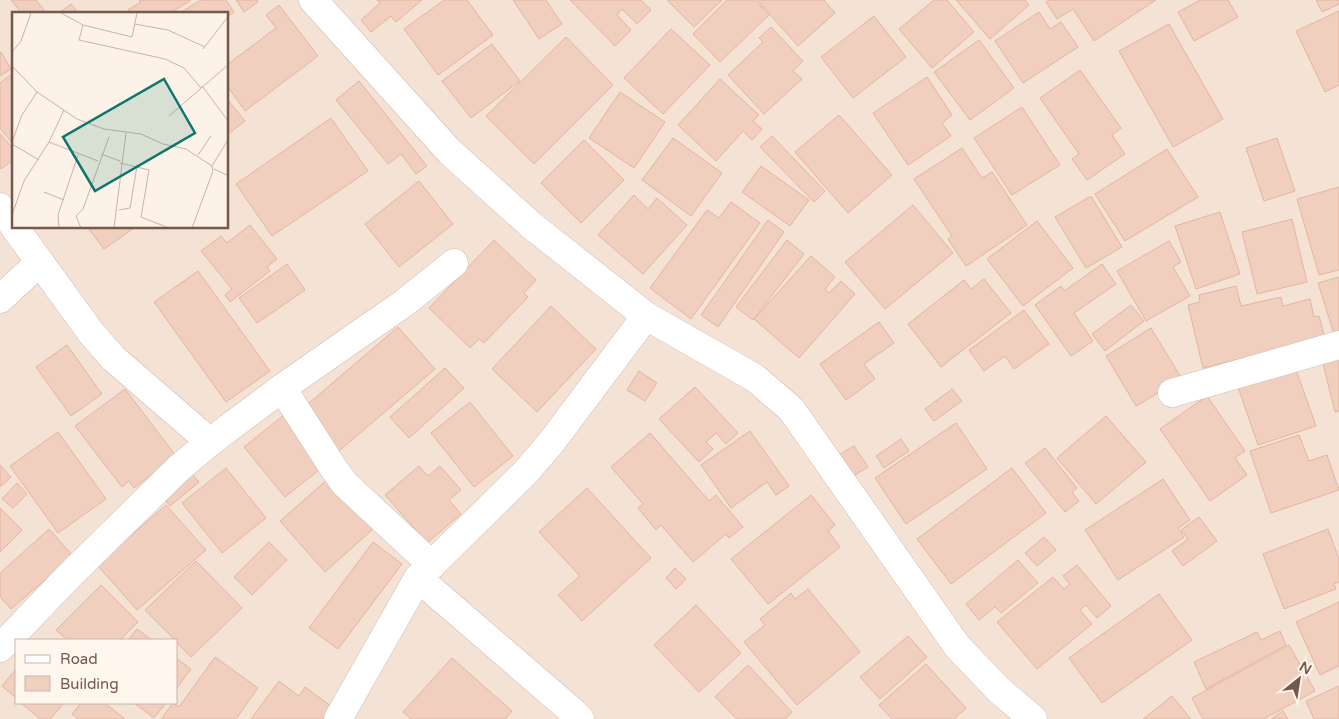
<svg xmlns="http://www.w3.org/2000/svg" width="1339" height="719" viewBox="0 0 1339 719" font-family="'Varela Round',sans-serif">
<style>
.residential{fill:#f4e3d5;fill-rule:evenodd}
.building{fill:#f1cfbe;stroke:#e4b49f}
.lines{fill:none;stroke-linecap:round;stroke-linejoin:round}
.minor-casing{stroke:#d0bbaf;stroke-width:29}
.minor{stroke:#fff;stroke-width:28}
.inset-road{fill:none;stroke:#c6b4a9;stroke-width:1}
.view{fill:#0f766e;fill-opacity:0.15;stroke:#0f766e;stroke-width:2.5}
.inset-edge{fill:none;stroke:#76574b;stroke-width:2.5}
</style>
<rect width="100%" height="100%" fill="#fcf2e7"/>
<path class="residential" d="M 0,0 L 1339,0 L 1339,719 L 0,719 ZM 14,14 L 228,14 L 228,228 L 14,228 ZM 16,640 L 176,640 L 176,703 L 16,703 Z"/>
<g class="building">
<path d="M 11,0 L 36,0 L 47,14 L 22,14 Z"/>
<path d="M 139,0 L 191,0 L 169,14 L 130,14 L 128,10 L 141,2 Z"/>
<path d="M 201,0 L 226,0 L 234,12 L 228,16 L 228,14 L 178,14 Z"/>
<path d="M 236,0 L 257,0 L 258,2 L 244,12 Z"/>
<path d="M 377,0 L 422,0 L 396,22 L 391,16 L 371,32 L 361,20 L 380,3 Z"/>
<path d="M 444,0 L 467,0 L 493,35 L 438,75 L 404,29 Z"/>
<path d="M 513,0 L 546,0 L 562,24 L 539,39 Z"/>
<path d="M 570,0 L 641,0 L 651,10 L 637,24 L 622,9 L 617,15 L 631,30 L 615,46 Z"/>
<path d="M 667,0 L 722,0 L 694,27 Z"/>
<path d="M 727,0 L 755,0 L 769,15 L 720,62 L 693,34 Z"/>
<path d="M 757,0 L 824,0 L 835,13 L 798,46 Z"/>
<path d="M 934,0 L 947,0 L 974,32 L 932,68 L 899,29 Z"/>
<path d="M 956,0 L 1025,0 L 1029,5 L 990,39 Z"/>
<path d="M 1049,0 L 1156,0 L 1094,41 L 1073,9 L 1057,19 L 1046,2 Z"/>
<path d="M 1200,0 L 1228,0 L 1238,17 L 1194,41 L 1178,12 Z"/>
<path d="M 1316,0 L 1339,0 L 1339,4 L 1322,12 Z"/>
<path d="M 71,4 L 79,14 L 58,14 Z"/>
<path d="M 279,5 L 318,56 L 245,111 L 228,87 L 228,64 L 276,28 L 266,15 Z"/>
<path d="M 1339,11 L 1339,85 L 1325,92 L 1296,31 Z"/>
<path d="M 1039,12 L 1050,29 L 1061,22 L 1078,47 L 1023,83 L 995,41 Z"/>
<path d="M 874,16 L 906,57 L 853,98 L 821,57 Z"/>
<path d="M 1169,24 L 1223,119 L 1173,147 L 1119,51 Z"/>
<path d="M 771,27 L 803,61 L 793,71 L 802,79 L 764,114 L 728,75 L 763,42 L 759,38 Z"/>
<path d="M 671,29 L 710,65 L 663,114 L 624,78 Z"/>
<path d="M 566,37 L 613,85 L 534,164 L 486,116 Z"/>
<path d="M 979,40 L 1014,88 L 970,120 L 934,72 Z"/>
<path d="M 492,44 L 520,81 L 471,118 L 442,81 Z"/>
<path d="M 1,52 L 11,69 L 0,76 L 0,53 Z"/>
<path d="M 1080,70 L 1121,128 L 1112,135 L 1125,154 L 1087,180 L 1072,159 L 1079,154 L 1040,98 Z"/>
<path d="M 14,72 L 14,145 L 0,128 L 0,83 Z"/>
<path d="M 927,77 L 952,115 L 942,123 L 951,136 L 908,165 L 873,113 Z"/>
<path d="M 720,79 L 759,115 L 753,121 L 762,129 L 752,140 L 743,131 L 716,161 L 678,125 Z"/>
<path d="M 359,81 L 427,166 L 416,174 L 401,154 L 388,164 L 336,100 Z"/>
<path d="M 620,92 L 665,122 L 634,168 L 589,138 Z"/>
<path d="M 228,100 L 245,121 L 228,134 Z"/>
<path d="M 1022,107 L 1060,165 L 1012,195 L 974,138 Z"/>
<path d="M 839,115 L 892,175 L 848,213 L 795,152 Z"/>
<path d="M 331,118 L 368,171 L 272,236 L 236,184 Z"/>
<path d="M 0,134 L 14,150 L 14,159 L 1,169 L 0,167 Z"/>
<path d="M 772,136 L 825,191 L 814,202 L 760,147 Z"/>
<path d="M 673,138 L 722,173 L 691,216 L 642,180 Z"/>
<path d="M 1277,138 L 1295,191 L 1264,201 L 1246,148 Z"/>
<path d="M 584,140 L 624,180 L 581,223 L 541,183 Z"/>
<path d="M 962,148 L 982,178 L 992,172 L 1027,225 L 966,266 L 948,239 L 952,236 L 914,179 Z"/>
<path d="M 1167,149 L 1198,197 L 1125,241 L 1095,194 Z"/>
<path d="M 761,166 L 809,200 L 790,226 L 742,192 Z"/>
<path d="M 419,181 L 453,224 L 399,267 L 365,224 Z"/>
<path d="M 1339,187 L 1339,270 L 1319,275 L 1297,199 Z"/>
<path d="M 634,195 L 648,209 L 657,198 L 687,225 L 643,274 L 598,235 Z"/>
<path d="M 1091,196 L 1122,247 L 1086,268 L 1055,217 Z"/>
<path d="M 731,202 L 760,223 L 691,319 L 650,288 L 707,210 L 719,218 Z"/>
<path d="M 913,205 L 953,253 L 885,309 L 845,262 Z"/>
<path d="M 1220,212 L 1240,274 L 1196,289 L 1175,226 Z"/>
<path d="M 1292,219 L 1307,282 L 1257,294 L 1242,232 Z"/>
<path d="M 768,220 L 784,232 L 718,327 L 701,315 Z"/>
<path d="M 1037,221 L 1073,268 L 1023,306 L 987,259 Z"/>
<path d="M 250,225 L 277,259 L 267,267 L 270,271 L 230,302 L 225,295 L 232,289 L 201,251 L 221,236 L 227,243 Z"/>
<path d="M 88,228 L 134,228 L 104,249 Z"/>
<path d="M 494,240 L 536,280 L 524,293 L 528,297 L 484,343 L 479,339 L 470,348 L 429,308 Z"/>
<path d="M 787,240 L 804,254 L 753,320 L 736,307 Z"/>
<path d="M 1169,241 L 1181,262 L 1173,267 L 1190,296 L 1146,321 L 1117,271 Z"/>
<path d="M 811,256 L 835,277 L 825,289 L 829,293 L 841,281 L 855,294 L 799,358 L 754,319 Z"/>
<path d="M 287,264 L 305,290 L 257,323 L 239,298 Z"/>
<path d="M 1102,264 L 1116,284 L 1074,313 L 1093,341 L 1071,356 L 1035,305 L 1061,286 L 1064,291 Z"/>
<path d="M 198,271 L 270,371 L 226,402 L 154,302 Z"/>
<path d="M 1339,277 L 1339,332 L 1334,334 L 1318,283 Z"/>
<path d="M 984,279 L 1011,313 L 941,367 L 908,324 L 964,280 L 971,289 Z"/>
<path d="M 1236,286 L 1241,306 L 1281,297 L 1283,306 L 1310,299 L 1314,317 L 1319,316 L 1325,338 L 1203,368 L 1188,305 L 1200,302 L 1199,295 Z"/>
<path d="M 1131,305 L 1144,321 L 1105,351 L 1092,334 Z"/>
<path d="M 551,306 L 596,349 L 537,412 L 492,369 Z"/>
<path d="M 1024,310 L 1049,344 L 1014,369 L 1005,356 L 984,371 L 969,350 Z"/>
<path d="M 879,322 L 894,343 L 864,364 L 875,379 L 846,400 L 820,364 Z"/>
<path d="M 398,327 L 435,369 L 339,451 L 302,409 Z"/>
<path d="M 1151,328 L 1182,379 L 1136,406 L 1106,356 Z"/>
<path d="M 67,345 L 102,394 L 71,416 L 36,367 Z"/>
<path d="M 1339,356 L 1339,411 L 1335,412 L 1322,360 Z"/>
<path d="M 1295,367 L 1316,426 L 1258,445 L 1238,387 Z"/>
<path d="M 445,368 L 464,388 L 409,438 L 390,417 Z"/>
<path d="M 639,371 L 657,383 L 645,401 L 627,390 Z"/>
<path d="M 695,387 L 738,433 L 726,444 L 716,433 L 706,442 L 713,449 L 699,462 L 659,419 Z"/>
<path d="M 125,389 L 176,456 L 134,488 L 129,481 L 122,487 L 75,426 Z"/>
<path d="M 952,389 L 962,401 L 934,421 L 925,409 Z"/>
<path d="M 1207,396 L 1245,451 L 1235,458 L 1247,475 L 1210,501 L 1160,429 Z"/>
<path d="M 470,402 L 513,456 L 474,487 L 431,433 Z"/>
<path d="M 284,415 L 324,466 L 285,497 L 244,447 Z"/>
<path d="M 1106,416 L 1146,462 L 1096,504 L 1057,458 Z"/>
<path d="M 956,423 L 987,469 L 906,524 L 875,478 Z"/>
<path d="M 750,431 L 789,486 L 776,495 L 767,482 L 731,508 L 701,465 Z"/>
<path d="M 58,432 L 106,499 L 58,533 L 10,466 Z"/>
<path d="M 650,433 L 709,501 L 716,495 L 743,527 L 729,538 L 726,534 L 693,562 L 661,525 L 656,530 L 638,508 L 643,504 L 611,467 Z"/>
<path d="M 1299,435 L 1309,461 L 1327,455 L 1339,490 L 1271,513 L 1250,451 Z"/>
<path d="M 901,439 L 909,451 L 884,468 L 876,456 Z"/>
<path d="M 854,446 L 868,467 L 847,480 L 834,458 Z"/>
<path d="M 1045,448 L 1077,488 L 1072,492 L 1079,501 L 1065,512 L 1025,463 Z"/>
<path d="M 0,465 L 11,477 L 0,487 Z"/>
<path d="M 419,466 L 428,476 L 440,466 L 461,490 L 449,500 L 461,514 L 427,543 L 385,495 Z"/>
<path d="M 187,468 L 199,482 L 170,506 L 158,491 Z"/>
<path d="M 226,468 L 266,518 L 222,553 L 182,503 Z"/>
<path d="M 1012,468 L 1046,513 L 951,584 L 917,539 Z"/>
<path d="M 328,479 L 373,529 L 325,572 L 280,521 Z"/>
<path d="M 1163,479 L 1190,520 L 1178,528 L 1184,537 L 1118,580 L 1085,530 Z"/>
<path d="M 17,483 L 27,494 L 13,508 L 2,499 Z"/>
<path d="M 587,488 L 651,558 L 582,621 L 558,595 L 580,576 L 539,532 Z"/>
<path d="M 811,495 L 835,525 L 828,531 L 840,547 L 768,604 L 731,559 Z"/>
<path d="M 166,505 L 206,550 L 137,610 L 97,565 Z"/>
<path d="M 0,508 L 22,530 L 0,552 Z"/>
<path d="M 1199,517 L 1217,541 L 1183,566 L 1172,551 L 1188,539 L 1181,530 Z"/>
<path d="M 49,529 L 73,556 L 11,609 L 0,597 L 0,573 Z"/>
<path d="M 1328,529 L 1339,559 L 1339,582 L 1334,584 L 1336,589 L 1284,609 L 1263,554 Z"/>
<path d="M 1044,537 L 1056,550 L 1037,566 L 1025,553 Z"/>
<path d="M 269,542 L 287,560 L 252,595 L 234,577 Z"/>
<path d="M 373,542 L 402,564 L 338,649 L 309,628 Z"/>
<path d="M 1018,560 L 1038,583 L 1001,613 L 995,607 L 979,620 L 966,604 Z"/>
<path d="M 196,561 L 242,608 L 191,657 L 176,642 L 176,640 L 175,640 L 145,610 Z"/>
<path d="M 1077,565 L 1111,606 L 1097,618 L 1086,605 L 1080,610 L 1092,624 L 1037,669 L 997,622 L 1053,577 L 1064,589 L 1070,584 L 1063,576 Z"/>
<path d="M 675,568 L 686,579 L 676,589 L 666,578 Z"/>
<path d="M 101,585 L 138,622 L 120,640 L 67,640 L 56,630 Z"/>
<path d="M 808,589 L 860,652 L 797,705 L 744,642 L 765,625 L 760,619 L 791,593 L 795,599 Z"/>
<path d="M 1159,594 L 1192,640 L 1102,703 L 1069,658 Z"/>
<path d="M 1339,602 L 1339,666 L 1320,675 L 1296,622 Z"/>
<path d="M 696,605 L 741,653 L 699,692 L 654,645 Z"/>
<path d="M 137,629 L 152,640 L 128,640 Z"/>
<path d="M 1280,631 L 1286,645 L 1206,689 L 1194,662 L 1257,632 L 1261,640 Z"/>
<path d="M 908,636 L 927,657 L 880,699 L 860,677 Z"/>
<path d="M 1289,645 L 1315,691 L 1264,719 L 1203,719 L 1192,698 Z"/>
<path d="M 215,657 L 258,688 L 236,719 L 161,719 L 173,703 L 179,707 Z"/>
<path d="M 176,658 L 191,669 L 176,689 Z"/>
<path d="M 452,658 L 512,711 L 505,719 L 411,719 L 403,712 Z"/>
<path d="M 926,664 L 966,708 L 954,719 L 892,719 L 879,705 Z"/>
<path d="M 748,665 L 792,712 L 785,719 L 737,719 L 715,697 Z"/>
<path d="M 16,669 L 16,698 L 2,686 Z"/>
<path d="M 279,681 L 299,696 L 305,687 L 335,709 L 327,719 L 251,719 Z"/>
<path d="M 1339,686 L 1339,719 L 1314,719 L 1306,701 Z"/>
<path d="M 1172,696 L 1191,719 L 1143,719 Z"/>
<path d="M 21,703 L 64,703 L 50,719 L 40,719 Z"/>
<path d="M 81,703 L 105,703 L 125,719 L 78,719 L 72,714 Z"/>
<path d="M 134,703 L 166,703 L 154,718 Z"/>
<path d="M 1283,711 L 1288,719 L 1271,719 Z"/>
</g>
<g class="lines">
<defs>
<g id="minor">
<path d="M 313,0 L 450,152 L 531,225 L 646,316 L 755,378 L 791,409 L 957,646 L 999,690 L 1033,719"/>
<path d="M 0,207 L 14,226"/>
<path d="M 15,228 L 92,334 L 113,358 L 210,442"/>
<path d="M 0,299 L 40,262"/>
<path d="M 282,388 L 334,469 L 345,484 L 432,565"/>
<path d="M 1172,393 L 1339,345"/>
<path d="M 418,578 L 571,710 L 580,719"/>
<path d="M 0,648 L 70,575 L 179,468 L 210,442 L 282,388 L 404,303 L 454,263"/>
<path d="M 338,719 L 418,578 L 524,474 L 550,444 L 646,316"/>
</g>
</defs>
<use href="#minor" class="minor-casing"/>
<use href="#minor" class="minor"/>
</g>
<g transform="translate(12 12)">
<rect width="216" height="216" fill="#fcf2e7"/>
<path class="inset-road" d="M 49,1 L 71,13 L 120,25 L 125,1M 123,12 L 156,18 L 193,35M 71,13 L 67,28 L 153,47 L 172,56 L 189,76M 191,37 L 215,6M 0,40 L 9,29 L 19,1M 0,54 L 25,80 L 65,107 L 92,117 L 129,122 L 151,132 L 174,137 L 200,154 L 201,159 L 180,216M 190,74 L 217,110M 157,104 L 217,52M 0,130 L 10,103 L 25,80M 37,130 L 86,149M 0,132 L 27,148M 89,142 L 108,149M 186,143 L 199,124M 108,151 L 137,158 L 129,205 L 157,216M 200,154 L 217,126M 202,157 L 217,164M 32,180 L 52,188M 107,198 L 118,196 L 125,154M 0,203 L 12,169 L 37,130 L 52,98M 47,216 L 46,203 L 66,143M 69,216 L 64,204 L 71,197 L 97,125M 102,216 L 114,121"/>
<path class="view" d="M 152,67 L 183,121 L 83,179 L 51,125 Z"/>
<rect width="216" height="216" class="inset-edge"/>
</g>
<rect x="15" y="639" width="162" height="65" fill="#fff6ed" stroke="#c8b6ac"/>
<rect x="25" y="655" width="25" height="8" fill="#ffffff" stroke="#c8b6ac"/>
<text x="60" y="664" font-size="15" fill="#76574b">Road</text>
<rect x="25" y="676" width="25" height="15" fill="#f1cfbe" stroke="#c8b6ac"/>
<text x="60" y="689" font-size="15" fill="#76574b">Building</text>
<g transform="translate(1299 679) rotate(30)" stroke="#fff6ed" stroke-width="4" paint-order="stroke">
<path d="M0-4L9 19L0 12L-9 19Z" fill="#76574b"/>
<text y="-8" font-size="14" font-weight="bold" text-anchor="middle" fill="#76574b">N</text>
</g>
</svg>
